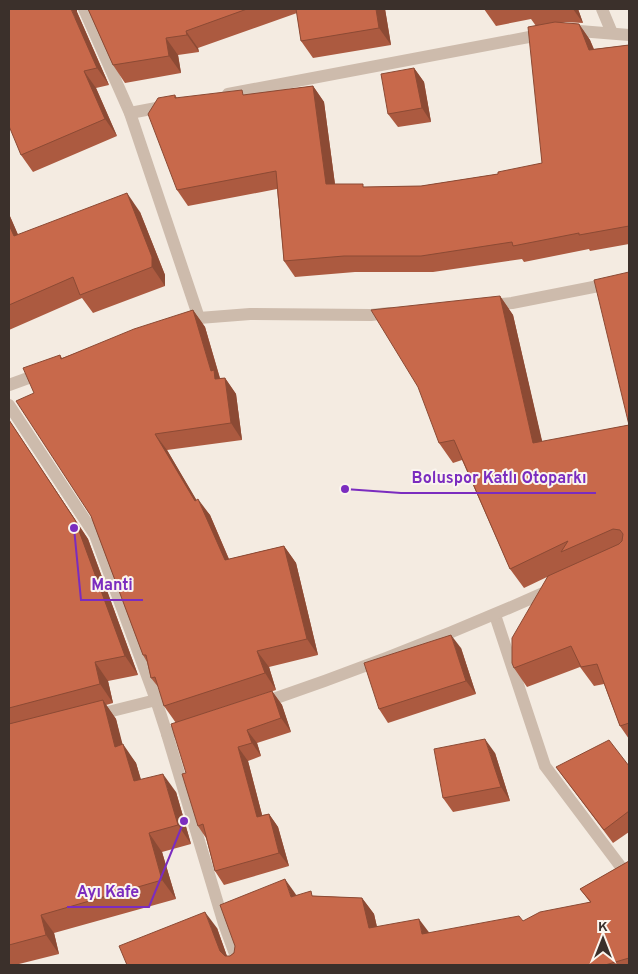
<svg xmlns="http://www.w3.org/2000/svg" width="638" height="974" viewBox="0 0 638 974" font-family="Overpass,sans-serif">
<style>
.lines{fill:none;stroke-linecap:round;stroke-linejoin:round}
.pedestrian{stroke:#cdbbac;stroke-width:12}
.minor{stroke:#cdbbac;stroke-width:12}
.wall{fill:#ac5a40}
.shaded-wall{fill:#8c4a34}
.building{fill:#c8694b;stroke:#8c4a34}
.leader{fill:none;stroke:#7b2cbf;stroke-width:2}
.callout-dot{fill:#7b2cbf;stroke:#fbf5ee;stroke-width:2}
.callout-label{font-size:16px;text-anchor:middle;font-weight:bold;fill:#7b2cbf;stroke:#fbf5ee;stroke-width:4;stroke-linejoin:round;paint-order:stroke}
</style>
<rect width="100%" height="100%" fill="#f4ebe1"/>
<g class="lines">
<path class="pedestrian" d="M 167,734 L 224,924 L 239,965"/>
<g class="minor">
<path d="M 84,9 L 130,113 L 199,318"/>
<path d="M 602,9 L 612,33"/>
<path d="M 567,30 L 629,35"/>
<path d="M 228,94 L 545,34"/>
<path d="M 130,113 L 167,106"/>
<path d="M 489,305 L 512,303 L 629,280"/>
<path d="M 183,323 L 199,318 L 250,314 L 371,315 L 389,313"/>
<path d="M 9,385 L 42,373"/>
<path d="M 9,405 L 95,535 L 156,700 L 167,734 L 188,727"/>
<path d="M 495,615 L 545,766 L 627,875 L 629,874"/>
<path d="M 262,703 C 359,670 456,632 550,590"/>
<path d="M 96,715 L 156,700"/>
</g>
</g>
<g class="wall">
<path d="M 88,9 L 385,9 L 391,45 L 313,58 L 301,41 L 297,13 L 198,48 L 199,52 L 178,55 L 181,73 L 125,83 L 113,65 Z"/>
<path d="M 484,9 L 578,9 L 583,23 L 565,22 L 561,23 L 579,24 L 590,40 L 594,49 L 629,45 L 629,244 L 590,251 L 589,249 L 524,262 L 522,259 L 433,272 L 355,272 L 295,277 L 284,261 L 277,189 L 188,206 L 177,190 L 175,95 L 177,98 L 246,95 L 313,86 L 324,102 L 335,184 L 365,187 L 421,186 L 498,174 L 542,163 L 536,26 L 531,19 L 496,26 Z"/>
<path d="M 77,12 L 109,85 L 96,88 L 117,136 L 33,172 L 21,155 Z"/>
<path d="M 414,68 L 424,82 L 431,122 L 398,127 L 388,114 Z"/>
<path d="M 140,212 L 165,275 L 165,286 L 93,313 L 82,298 L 9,330 L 9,214 L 18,235 Z"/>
<path d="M 629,272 L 629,739 L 620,726 L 604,684 L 594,686 L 580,667 L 527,687 L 514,668 L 547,577 L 524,588 L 510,569 L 462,460 L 453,463 L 439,443 L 500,296 L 513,315 L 542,442 L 629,425 Z"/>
<path d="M 193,310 L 205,327 L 220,378 L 225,378 L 236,394 L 242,440 L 167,450 L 196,500 L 210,515 L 229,559 L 284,546 L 296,563 L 318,655 L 269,667 L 276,690 L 176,723 L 164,706 L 159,688 L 151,678 L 147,662 L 143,655 L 91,516 L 34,393 L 60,355 L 62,358 Z"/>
<path d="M 9,420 L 88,539 L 138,675 L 108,681 L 113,703 L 106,705 L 116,719 L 122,745 L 136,763 L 141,780 L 176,792 L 191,844 L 162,852 L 176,899 L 54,933 L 59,954 L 15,965 L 9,965 Z"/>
<path d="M 461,648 L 476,694 L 388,723 L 379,709 Z"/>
<path d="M 272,691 L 282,705 L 291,732 L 257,743 L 261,756 L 248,761 L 262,815 L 269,814 L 278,827 L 289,866 L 224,885 L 215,871 L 206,838 L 198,826 L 186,773 Z"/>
<path d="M 495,753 L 510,801 L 453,812 L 443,798 Z"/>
<path d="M 629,766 L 629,832 L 613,843 L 556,767 Z"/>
<path d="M 629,861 L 629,965 L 127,965 L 217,928 L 227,956 L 230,956 L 296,895 L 362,898 L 374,914 L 377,927 L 429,933 L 523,921 L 590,902 L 580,889 Z"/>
</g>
<g class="shaded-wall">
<path d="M 71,9 L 77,9 L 77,12 L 109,85 L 97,68 Z"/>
<path d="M 376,9 L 385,9 L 391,45 L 379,28 Z"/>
<path d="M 573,9 L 578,9 L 583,23 Z"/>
<path d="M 579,24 L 590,40 L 600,66 L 589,50 Z"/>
<path d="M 186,31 L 198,48 L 199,52 L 187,35 Z"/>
<path d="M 166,38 L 178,55 L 181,73 L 169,56 Z"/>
<path d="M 414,68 L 424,82 L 431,122 L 422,108 Z"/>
<path d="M 84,71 L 96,88 L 117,136 L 105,119 Z"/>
<path d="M 313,86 L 324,102 L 337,200 L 326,184 Z"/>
<path d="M 127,193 L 140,212 L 165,275 L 165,286 L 152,267 Z"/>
<path d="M 9,214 L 27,255 L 14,236 L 9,225 Z"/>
<path d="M 500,296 L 513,315 L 547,462 L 533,443 Z"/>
<path d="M 193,310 L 205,327 L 220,379 L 215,379 L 211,371 Z"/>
<path d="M 225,378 L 236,394 L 242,440 L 231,423 Z"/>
<path d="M 9,420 L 88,539 L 138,675 L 125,656 Z"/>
<path d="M 155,434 L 167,450 L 206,516 L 198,499 L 210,515 L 236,576 L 225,560 L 195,501 Z"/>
<path d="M 284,546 L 296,563 L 318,655 L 307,639 Z"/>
<path d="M 451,635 L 461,648 L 476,694 L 466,681 Z"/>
<path d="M 257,651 L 269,667 L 276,690 L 265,673 Z"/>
<path d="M 95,662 L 108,681 L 113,703 L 100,684 Z"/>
<path d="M 272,691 L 282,705 L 291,732 L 281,718 Z"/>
<path d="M 103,700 L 116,719 L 128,765 L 115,747 Z"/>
<path d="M 247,730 L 257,743 L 261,756 L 252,743 Z"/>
<path d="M 485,739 L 495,753 L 510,801 L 501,787 Z"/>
<path d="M 123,744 L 136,763 L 147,800 L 134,781 Z"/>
<path d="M 238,747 L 248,761 L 266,830 L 257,817 Z"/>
<path d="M 163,774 L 176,792 L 191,844 L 178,825 Z"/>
<path d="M 269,814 L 278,827 L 289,866 L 279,853 Z"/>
<path d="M 149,833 L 162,852 L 176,899 L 162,880 Z"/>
<path d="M 285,879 L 297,896 L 291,897 Z"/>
<path d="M 362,898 L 374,914 L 381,945 L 369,928 Z"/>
<path d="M 205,912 L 217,928 L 230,965 L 220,951 Z"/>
<path d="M 41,915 L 54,933 L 59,954 L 46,935 Z"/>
<path d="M 419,919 L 431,935 L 422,934 Z"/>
</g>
<g class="building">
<path d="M 9,9 L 71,9 L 97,68 L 84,71 L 105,119 L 21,155 L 9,126 Z"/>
<path d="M 88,9 L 247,9 L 186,31 L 187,35 L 166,38 L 169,56 L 113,65 Z"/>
<path d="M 296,9 L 376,9 L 379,28 L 301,41 Z"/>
<path d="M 555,22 L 579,24 L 589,50 L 629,45 L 629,226 L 579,235 L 579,233 L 513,246 L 512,242 L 421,256 L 344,256 L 284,261 L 276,171 L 177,190 L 148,114 L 158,98 L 175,95 L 175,98 L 242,90 L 243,95 L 313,86 L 326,184 L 363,184 L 363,187 L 421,186 L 498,174 L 498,172 L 542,163 L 528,27 Z"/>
<path d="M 414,68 L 422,108 L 388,114 L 381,74 Z"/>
<path d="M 127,193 L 152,257 L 152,267 L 80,295 L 73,277 L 9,305 L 9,225 L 14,236 Z"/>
<path d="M 629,272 L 629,723 L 620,726 L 597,664 L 581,667 L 571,646 L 514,668 L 512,663 L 512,638 L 548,576 L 619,544 L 622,541 L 623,534 L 620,530 L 613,529 L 561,552 L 568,541 L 510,569 L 454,440 L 439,443 L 418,387 L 371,310 L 500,296 L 533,443 L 629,425 L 594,280 Z"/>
<path d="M 193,310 L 211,371 L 214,370 L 215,379 L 225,378 L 231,423 L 155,434 L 195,501 L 198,499 L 225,560 L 284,546 L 307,639 L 257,651 L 265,673 L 164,706 L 155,677 L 151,678 L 146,655 L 143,655 L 91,516 L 16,401 L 34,393 L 23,368 L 60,355 L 61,359 L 134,329 Z"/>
<path d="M 9,420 L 75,520 L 125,656 L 95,662 L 100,684 L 9,708 Z"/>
<path d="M 451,635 L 466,681 L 379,709 L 364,663 Z"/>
<path d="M 272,691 L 281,718 L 247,730 L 252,743 L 238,747 L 257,817 L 269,814 L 279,853 L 215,871 L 203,824 L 198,826 L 182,774 L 186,773 L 171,724 Z"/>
<path d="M 103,700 L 115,747 L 123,744 L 134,781 L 163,774 L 178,825 L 149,833 L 162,880 L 41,915 L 46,935 L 9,945 L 9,724 Z"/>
<path d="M 485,739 L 501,787 L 443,798 L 434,749 Z"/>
<path d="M 609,740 L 629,766 L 629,811 L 604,830 L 556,767 Z"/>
<path d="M 629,861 L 629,958 L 605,965 L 127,965 L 119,946 L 205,912 L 220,951 L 225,956 L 230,956 L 234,953 L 235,946 L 220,905 L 285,879 L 291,897 L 311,891 L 312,896 L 362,898 L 369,928 L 419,919 L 422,934 L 519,916 L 523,921 L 540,912 L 591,902 L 580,889 Z"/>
</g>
<path class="leader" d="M345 489L401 493H596M74 528L81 600H143M184 821L149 907H67"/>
<g class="callout-dot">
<circle cx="345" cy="489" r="5"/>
<circle cx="74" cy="528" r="5"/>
<circle cx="184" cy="821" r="5"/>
</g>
<g class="callout-label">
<text x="499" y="483">Boluspor Katlı Otoparkı</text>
<text x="112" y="590">Manti</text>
<text x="108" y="897">Ayı Kafe</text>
</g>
<rect width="638" height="974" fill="none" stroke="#3b302b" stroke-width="20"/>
<g transform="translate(603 939)" stroke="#fbf5ee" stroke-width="4" paint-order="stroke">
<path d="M0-4L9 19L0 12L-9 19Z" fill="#3b302b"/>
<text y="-8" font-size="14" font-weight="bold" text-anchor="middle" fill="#3b302b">K</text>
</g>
</svg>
